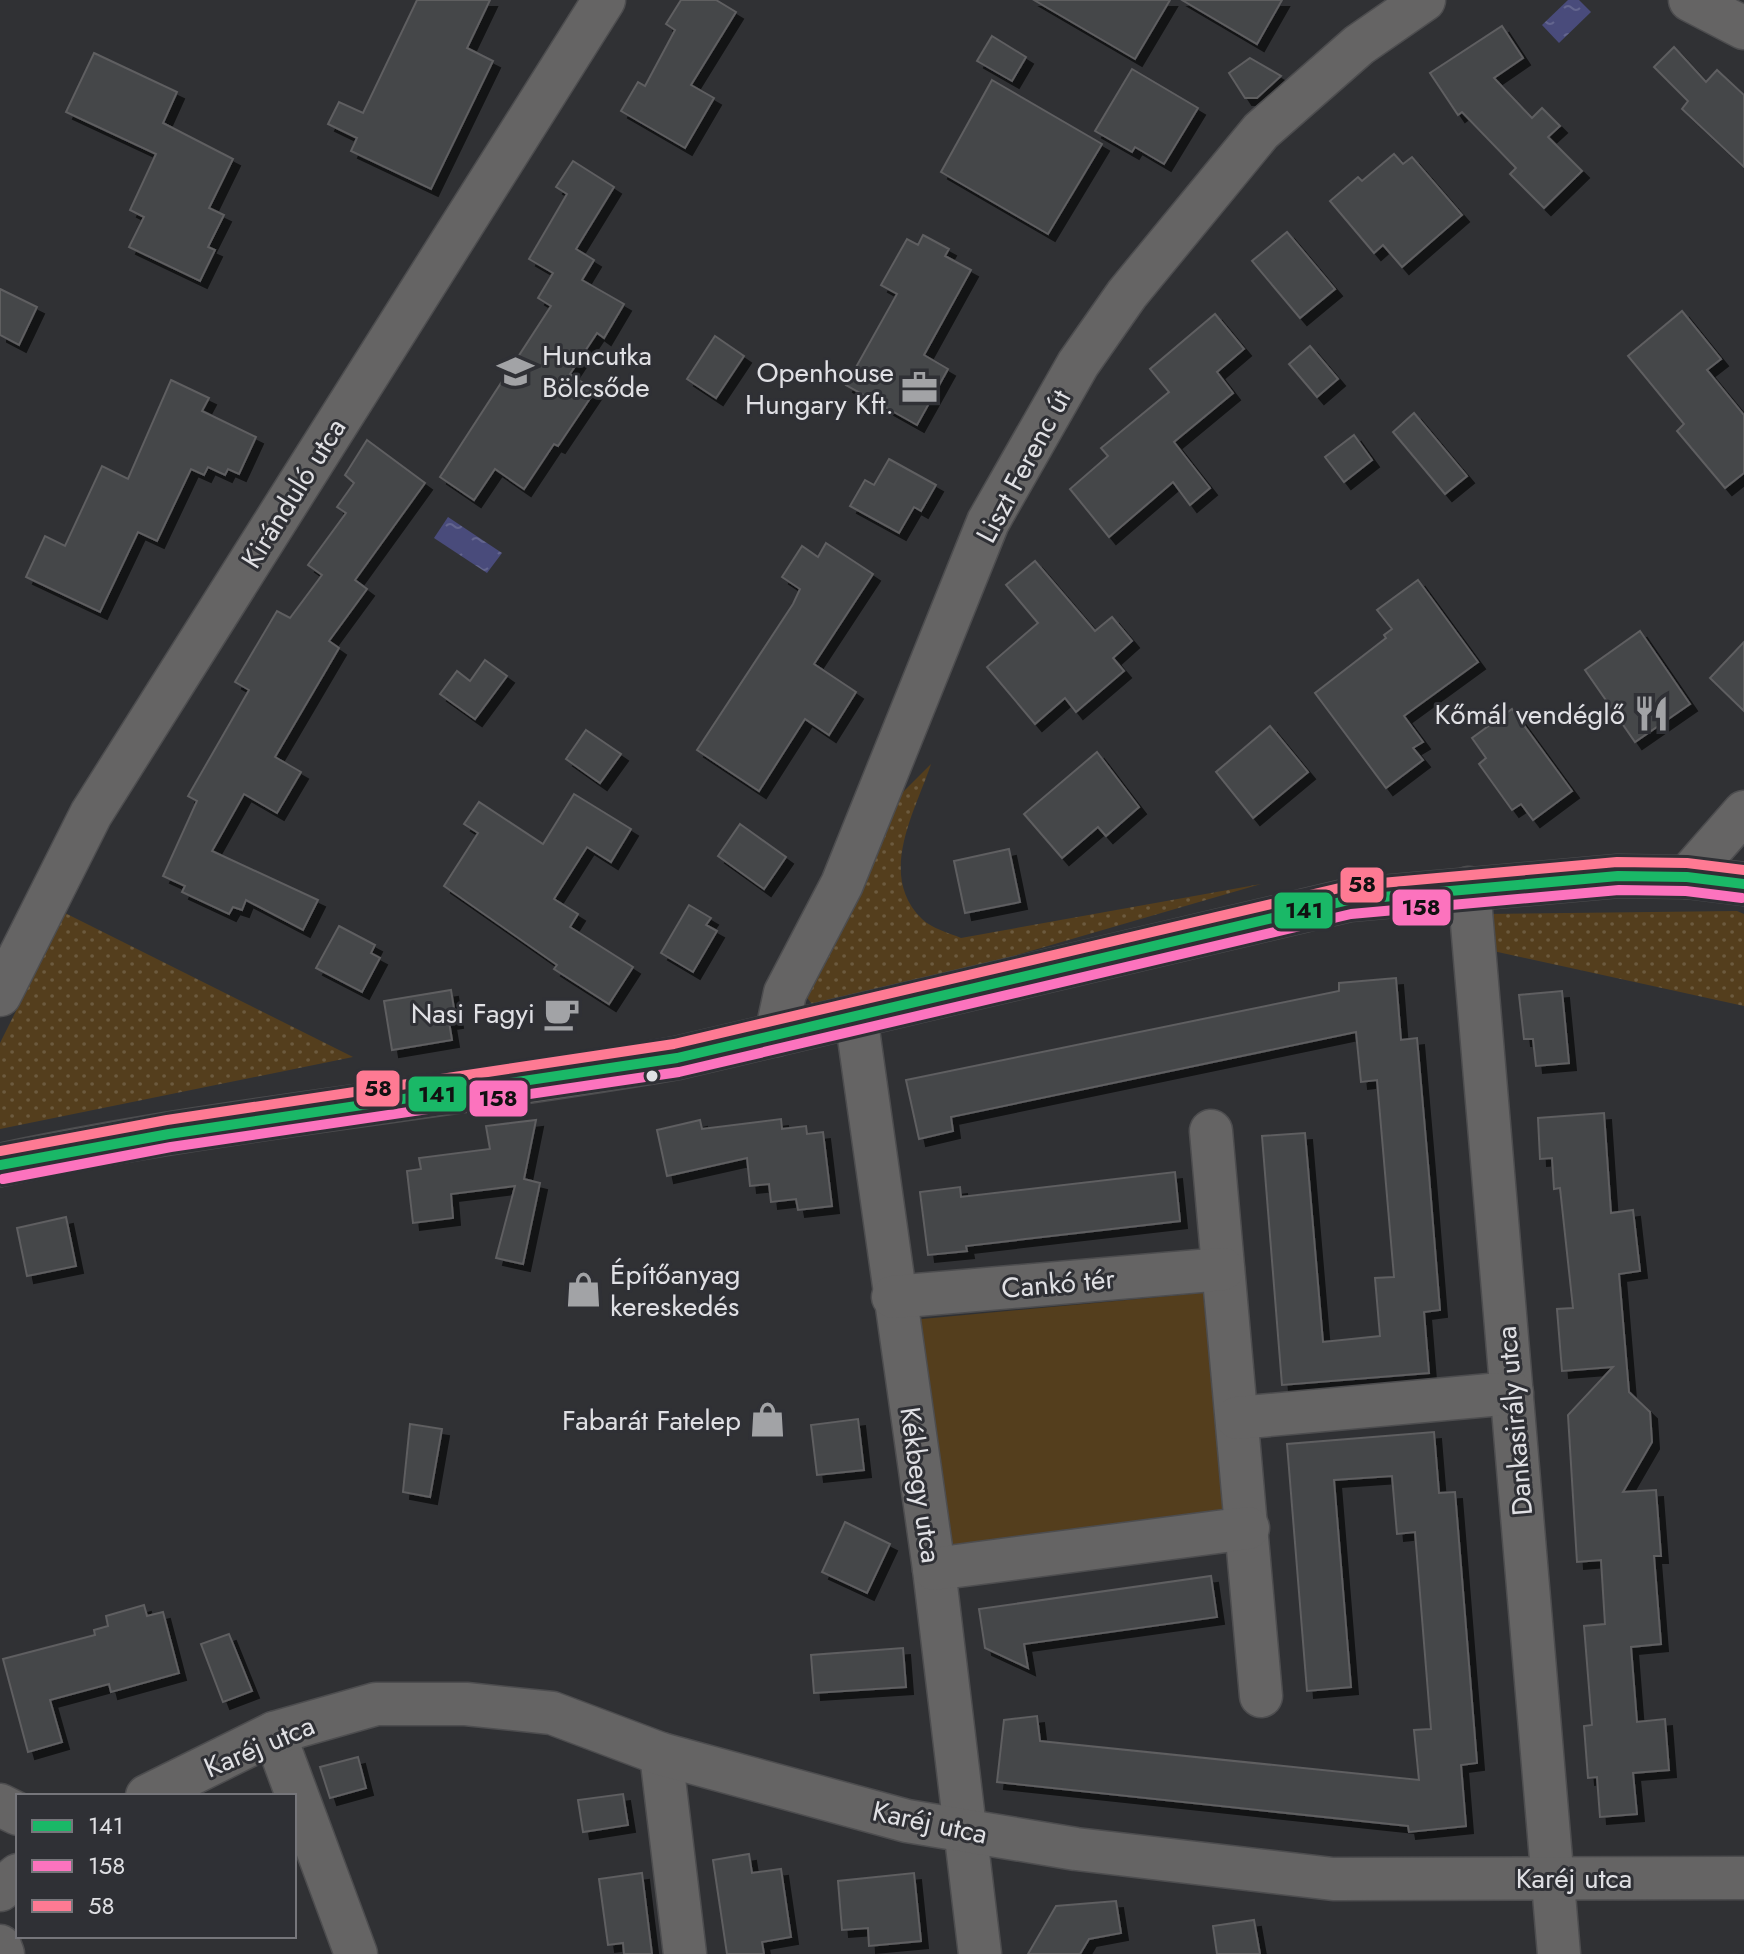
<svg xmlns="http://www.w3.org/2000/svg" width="1744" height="1954" viewBox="0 0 1744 1954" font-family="Jost,sans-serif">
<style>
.grass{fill:url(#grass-dots)}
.park{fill:#543e1d}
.water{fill:url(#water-ripples)}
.building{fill:#454649;stroke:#5e5e61;stroke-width:2;filter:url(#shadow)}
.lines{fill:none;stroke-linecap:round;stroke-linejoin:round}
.minor-casing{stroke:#4d4d4f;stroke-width:45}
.minor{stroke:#656464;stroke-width:42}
.bus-1-casing{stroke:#2f3035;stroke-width:16}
.bus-2-casing{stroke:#2f3035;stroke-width:16}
.bus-3-casing{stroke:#2f3035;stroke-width:16}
.bus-1{stroke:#1ab867;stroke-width:10}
.bus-2{stroke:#fc73be;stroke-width:10}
.bus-3{stroke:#fe7a93;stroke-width:10}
.bus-dot{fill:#e0e0e4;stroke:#2f3035;stroke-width:3}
.labels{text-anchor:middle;stroke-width:6;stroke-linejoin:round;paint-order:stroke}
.poi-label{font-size:28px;fill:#e0e0e4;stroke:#2f3035;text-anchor:end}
.street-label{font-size:28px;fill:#e0e0e4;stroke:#2f3035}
.line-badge{stroke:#2f3035;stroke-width:3}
.pale-badge-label{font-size:22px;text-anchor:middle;font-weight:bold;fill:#111}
</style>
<defs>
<pattern id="grass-dots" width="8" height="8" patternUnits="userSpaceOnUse" patternTransform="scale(2)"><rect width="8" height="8" fill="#543e1d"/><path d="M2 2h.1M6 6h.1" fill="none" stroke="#6c5a3e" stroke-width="1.8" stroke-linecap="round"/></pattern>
<pattern id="water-ripples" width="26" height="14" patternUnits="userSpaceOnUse" patternTransform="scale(2)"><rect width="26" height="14" fill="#494b7b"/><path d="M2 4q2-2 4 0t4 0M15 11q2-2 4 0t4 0" fill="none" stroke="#63658e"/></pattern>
<filter id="shadow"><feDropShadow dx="7" dy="7" stdDeviation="0" flood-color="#0009"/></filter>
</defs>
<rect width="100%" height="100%" fill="#303134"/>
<g class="grass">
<path d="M 931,764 C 915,812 877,875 922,919 C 931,928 949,933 961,938 L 1261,884 L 976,967 L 812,1004 L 804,994 L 804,982 L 832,949 L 900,795 Z"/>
<path d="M 1737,911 L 1744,914 L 1744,1006 L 1484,949 L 1486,914 Z"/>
<path d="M 65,913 L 353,1057 L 0,1129 L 0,1043 Z"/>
</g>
<path class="park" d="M 1203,1293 L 1225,1514 L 944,1552 L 911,1320 Z"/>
<g class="water">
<path d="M 1568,0 L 1579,0 L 1591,12 L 1559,43 L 1542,25 Z"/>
<path d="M 448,517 L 502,553 L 487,573 L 434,538 Z"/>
</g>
<g class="building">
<path d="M 417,0 L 490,0 L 467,48 L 493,61 L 431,189 L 351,151 L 357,138 L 328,124 L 339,102 L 363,113 Z"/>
<path d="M 681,0 L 716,0 L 736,12 L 691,85 L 714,98 L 685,148 L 621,111 L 638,82 L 645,86 L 675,30 L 666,24 Z"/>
<path d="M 1034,0 L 1170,0 L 1135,59 Z"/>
<path d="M 1182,0 L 1282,0 L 1257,44 Z"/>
<path d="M 1502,26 L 1523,58 L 1494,78 L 1532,118 L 1542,108 L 1560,126 L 1548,137 L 1582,171 L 1544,208 L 1510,174 L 1516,168 L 1462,112 L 1458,115 L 1430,73 Z"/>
<path d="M 992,36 L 1026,57 L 1012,81 L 977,61 Z"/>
<path d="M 1674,47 L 1706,82 L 1717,70 L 1744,95 L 1744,167 L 1682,109 L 1688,101 L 1654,67 Z"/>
<path d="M 94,53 L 177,92 L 163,123 L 233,159 L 209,208 L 224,215 L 208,247 L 215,250 L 200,281 L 129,247 L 144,217 L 130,210 L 156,154 L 66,112 Z"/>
<path d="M 1250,58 L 1281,76 L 1257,98 L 1245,98 L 1229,73 Z"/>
<path d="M 1132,69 L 1198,108 L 1164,164 L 1135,147 L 1132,152 L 1095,131 Z"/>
<path d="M 992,80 L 1102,144 L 1048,234 L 941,172 Z"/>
<path d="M 1394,154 L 1403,164 L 1412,157 L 1462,215 L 1402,267 L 1383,245 L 1374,253 L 1330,201 L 1358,177 L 1362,181 Z"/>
<path d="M 573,161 L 614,187 L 576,249 L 594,260 L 582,280 L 624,304 L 604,338 L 597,333 L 570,374 L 595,391 L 558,446 L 554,444 L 524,489 L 495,469 L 474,500 L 440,477 L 551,306 L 538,298 L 553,273 L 529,259 L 567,194 L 556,187 Z"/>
<path d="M 1287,232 L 1335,289 L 1300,318 L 1252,261 Z"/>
<path d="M 923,235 L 949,249 L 945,256 L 971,270 L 924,355 L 948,369 L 917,425 L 846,385 L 897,294 L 881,285 L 907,239 L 918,245 Z"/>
<path d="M 0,289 L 37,307 L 19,345 L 0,335 Z"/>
<path d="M 1682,311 L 1721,359 L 1707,370 L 1744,415 L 1744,473 L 1725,488 L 1677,431 L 1684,424 L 1628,356 Z"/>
<path d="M 1215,314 L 1244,349 L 1217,372 L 1233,393 L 1174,442 L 1210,488 L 1190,505 L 1173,482 L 1109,537 L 1070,489 L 1108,456 L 1101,448 L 1169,392 L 1150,369 Z"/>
<path d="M 715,336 L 744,356 L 716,398 L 687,379 Z"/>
<path d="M 1310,346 L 1338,379 L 1317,397 L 1289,364 Z"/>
<path d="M 171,380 L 209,398 L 202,411 L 256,437 L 239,474 L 228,469 L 225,475 L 208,467 L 204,475 L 191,469 L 157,541 L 138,532 L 100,612 L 26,577 L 45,536 L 65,546 L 102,466 L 128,479 Z"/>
<path d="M 1414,413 L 1467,476 L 1445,494 L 1393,432 Z"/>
<path d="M 1354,435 L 1372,460 L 1344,482 L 1325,457 Z"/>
<path d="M 367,440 L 425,483 L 355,580 L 367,589 L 329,641 L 339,648 L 275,757 L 301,772 L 277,813 L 244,794 L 212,851 L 318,900 L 303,930 L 246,900 L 242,910 L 233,907 L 229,914 L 182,892 L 185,886 L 163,876 L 197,801 L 188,796 L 249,690 L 235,682 L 277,611 L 290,618 L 322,575 L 308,565 L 346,513 L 337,507 L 354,483 L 345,475 Z"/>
<path d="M 889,459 L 936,485 L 921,511 L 914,507 L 899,533 L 850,506 L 865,480 L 874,485 Z"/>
<path d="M 826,543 L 873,574 L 814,664 L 856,692 L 829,735 L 805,719 L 759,791 L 697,750 L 793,604 L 800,589 L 782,577 L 802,546 L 818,557 Z"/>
<path d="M 1035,561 L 1095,631 L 1112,617 L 1132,641 L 1113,658 L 1124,671 L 1076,712 L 1065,698 L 1035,724 L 987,667 L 1038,623 L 1006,585 Z"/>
<path d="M 1418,580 L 1478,662 L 1404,716 L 1423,742 L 1413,748 L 1423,760 L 1386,788 L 1315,693 L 1386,638 L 1384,635 L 1392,629 L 1377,610 Z"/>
<path d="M 1640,631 L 1690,704 L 1635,742 L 1585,670 Z"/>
<path d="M 1744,642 L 1744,711 L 1710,678 Z"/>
<path d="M 485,660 L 507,676 L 475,719 L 440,694 L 457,671 L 470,681 Z"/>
<path d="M 1512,709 L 1572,791 L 1533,820 L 1521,804 L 1512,810 L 1479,764 L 1486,758 L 1472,738 Z"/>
<path d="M 1270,726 L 1308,772 L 1253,818 L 1216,772 Z"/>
<path d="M 586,730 L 621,754 L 600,783 L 566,759 Z"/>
<path d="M 1097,752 L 1139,807 L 1106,836 L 1098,827 L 1062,858 L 1024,814 Z"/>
<path d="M 574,794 L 631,829 L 611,862 L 587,847 L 554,899 L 578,914 L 570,927 L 633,967 L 609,1004 L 554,969 L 557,965 L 444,886 L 478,833 L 464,824 L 479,802 L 543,844 Z"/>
<path d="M 740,824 L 786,857 L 764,889 L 718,856 Z"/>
<path d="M 1009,849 L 1020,902 L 965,913 L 954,861 Z"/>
<path d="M 689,905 L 711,918 L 706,925 L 717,931 L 693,972 L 661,953 Z"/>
<path d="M 339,926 L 375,945 L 371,953 L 380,958 L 362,992 L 316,968 Z"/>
<path d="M 1396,978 L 1401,1040 L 1417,1038 L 1429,1175 L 1440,1310 L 1424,1312 L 1429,1373 L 1282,1385 L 1262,1136 L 1305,1133 L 1323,1342 L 1380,1336 L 1375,1278 L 1394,1277 L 1377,1080 L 1361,1082 L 1356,1032 L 951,1117 L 953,1131 L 919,1139 L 906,1080 L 1339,991 L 1339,983 Z"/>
<path d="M 451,990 L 456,1021 L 449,1022 L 452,1040 L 392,1050 L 384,1001 Z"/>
<path d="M 1562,991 L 1569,1063 L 1536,1066 L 1533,1039 L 1524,1039 L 1519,995 Z"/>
<path d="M 1604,1113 L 1611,1213 L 1633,1210 L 1640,1271 L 1619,1274 L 1629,1392 L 1650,1412 L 1652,1442 L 1623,1492 L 1656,1490 L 1661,1556 L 1654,1556 L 1661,1644 L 1631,1647 L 1637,1722 L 1665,1719 L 1669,1770 L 1633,1773 L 1637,1814 L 1600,1817 L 1597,1777 L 1588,1778 L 1584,1726 L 1592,1725 L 1584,1626 L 1605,1624 L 1601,1560 L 1577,1562 L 1568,1415 L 1613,1367 L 1562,1371 L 1557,1309 L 1573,1308 L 1560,1188 L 1554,1189 L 1552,1158 L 1540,1159 L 1538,1118 Z"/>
<path d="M 781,1119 L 782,1129 L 806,1126 L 807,1134 L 823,1132 L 832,1206 L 798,1210 L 796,1199 L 771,1202 L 769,1184 L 750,1186 L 747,1158 L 667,1176 L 657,1130 L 700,1120 L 702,1129 Z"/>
<path d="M 536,1120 L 524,1179 L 540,1183 L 523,1264 L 496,1258 L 515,1186 L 451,1194 L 453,1218 L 413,1223 L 407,1171 L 421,1169 L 419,1158 L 490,1149 L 486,1126 Z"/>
<path d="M 1175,1172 L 1180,1221 L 966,1246 L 967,1251 L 928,1255 L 920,1192 L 960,1187 L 961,1197 Z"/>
<path d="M 66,1217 L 76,1266 L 27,1276 L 17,1228 Z"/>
<path d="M 858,1419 L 864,1470 L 817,1475 L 811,1425 Z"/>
<path d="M 410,1424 L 442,1429 L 430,1497 L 403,1492 Z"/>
<path d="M 1434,1432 L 1439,1493 L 1455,1492 L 1477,1763 L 1461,1765 L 1466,1826 L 1409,1832 L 1408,1826 L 997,1782 L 1004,1720 L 1037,1716 L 1040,1741 L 1419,1780 L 1414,1730 L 1431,1729 L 1415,1532 L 1397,1534 L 1392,1476 L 1334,1480 L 1351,1687 L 1307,1691 L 1287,1444 Z"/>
<path d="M 845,1522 L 890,1544 L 867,1593 L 822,1572 Z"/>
<path d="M 1211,1576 L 1217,1617 L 1024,1644 L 1028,1668 L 985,1648 L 979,1609 Z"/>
<path d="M 144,1605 L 147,1616 L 163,1612 L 179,1673 L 111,1692 L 109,1684 L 50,1700 L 62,1742 L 28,1752 L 3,1659 L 95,1635 L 94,1630 L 108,1626 L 106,1616 Z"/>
<path d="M 229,1634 L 252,1691 L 223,1702 L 201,1644 Z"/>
<path d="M 903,1648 L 906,1687 L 814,1693 L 811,1655 Z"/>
<path d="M 358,1757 L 366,1788 L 330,1798 L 320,1767 Z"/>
<path d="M 623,1794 L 628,1825 L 583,1832 L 578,1800 Z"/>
<path d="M 749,1854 L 752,1873 L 781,1869 L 791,1937 L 762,1942 L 764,1954 L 727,1954 L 713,1860 Z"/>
<path d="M 642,1873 L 652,1954 L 624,1954 L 623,1943 L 608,1945 L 599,1879 Z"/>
<path d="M 914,1873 L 921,1941 L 869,1946 L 868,1928 L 842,1930 L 838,1881 Z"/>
<path d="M 1116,1901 L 1121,1933 L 1089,1939 L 1080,1954 L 1028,1954 L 1056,1906 Z"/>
<path d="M 1254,1920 L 1260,1954 L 1217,1954 L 1213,1926 Z"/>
</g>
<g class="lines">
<defs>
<g id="minor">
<path d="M 1690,0 L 1744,28"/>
<path d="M 1687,877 L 1744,812"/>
<path d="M 1469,888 L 1559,1954"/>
<path d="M 0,995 L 91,814 L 604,0"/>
<path d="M 856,1016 L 934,1569 L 980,1954"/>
<path d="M 776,1035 L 785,993 L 842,884 L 988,522 L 1078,364 L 1127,294 L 1261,131 L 1359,45 L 1424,0"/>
<path d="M 1211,1131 L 1261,1696"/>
<path d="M 0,1165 C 224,1117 452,1098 677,1058 L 1349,900 L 1618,876 L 1687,877 L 1744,884"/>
<path d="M 893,1297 L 1223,1269"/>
<path d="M 1237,1418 L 1512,1393"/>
<path d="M 934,1569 L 1248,1528"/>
<path d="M 274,1733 L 356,1954"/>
<path d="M 661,1754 L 685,1954"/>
<path d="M 147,1796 L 274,1733 L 376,1704 L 466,1704 L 552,1713 L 661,1754 L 907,1821 L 1076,1849 L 1333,1879 L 1744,1878"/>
<path d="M 0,1805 L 18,1814"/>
<path d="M 0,1890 L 18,1875"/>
<path d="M 0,1946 L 3,1954"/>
</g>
</defs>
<use href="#minor" class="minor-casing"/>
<use href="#minor" class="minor"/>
<defs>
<path id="bus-1" d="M 0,1165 L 169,1134 L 677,1058 L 1349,900 L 1618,876 L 1687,877 L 1744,884"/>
<path id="bus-2" d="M 3,1179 L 171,1147 L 679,1072 L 1351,914 L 1619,890 L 1686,891 L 1742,898"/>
<path id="bus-3" d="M 0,1151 L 167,1120 L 674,1044 L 1348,886 L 1617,862 L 1687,863 L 1744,870"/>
</defs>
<use href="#bus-1" class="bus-1-casing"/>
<use href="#bus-2" class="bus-2-casing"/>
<use href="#bus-3" class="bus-3-casing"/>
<use href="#bus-1" class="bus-1"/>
<use href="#bus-2" class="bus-2"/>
<use href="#bus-3" class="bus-3"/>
</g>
<defs>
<symbol id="school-bare" viewBox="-9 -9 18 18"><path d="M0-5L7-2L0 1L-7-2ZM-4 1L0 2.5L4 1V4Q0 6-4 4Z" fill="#a2a3a6" stroke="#2f3035" stroke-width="2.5" paint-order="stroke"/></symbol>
<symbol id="office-bare" viewBox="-9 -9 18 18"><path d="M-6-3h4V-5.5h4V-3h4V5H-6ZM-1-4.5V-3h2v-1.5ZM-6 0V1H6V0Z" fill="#a2a3a6" stroke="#2f3035" stroke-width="2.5" paint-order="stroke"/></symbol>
<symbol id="restaurant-bare" viewBox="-9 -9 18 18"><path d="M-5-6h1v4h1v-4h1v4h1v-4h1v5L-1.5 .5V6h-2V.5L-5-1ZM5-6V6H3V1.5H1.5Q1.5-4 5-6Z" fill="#a2a3a6" stroke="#2f3035" stroke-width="2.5" paint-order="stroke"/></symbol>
<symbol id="cafe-bare" viewBox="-9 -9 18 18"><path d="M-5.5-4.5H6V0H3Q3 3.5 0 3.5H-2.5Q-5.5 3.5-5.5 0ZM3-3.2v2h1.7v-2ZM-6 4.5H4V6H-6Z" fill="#a2a3a6" stroke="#2f3035" stroke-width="2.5" paint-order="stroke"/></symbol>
<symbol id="shop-bare" viewBox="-9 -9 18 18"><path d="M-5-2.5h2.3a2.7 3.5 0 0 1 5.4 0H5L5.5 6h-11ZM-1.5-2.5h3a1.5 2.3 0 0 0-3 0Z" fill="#a2a3a6" stroke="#2f3035" stroke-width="2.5" paint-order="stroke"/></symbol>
</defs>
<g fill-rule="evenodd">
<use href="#school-bare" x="490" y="346" width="51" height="51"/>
<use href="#office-bare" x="894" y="362" width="51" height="51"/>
<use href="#restaurant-bare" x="1626" y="688" width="51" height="51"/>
<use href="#cafe-bare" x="536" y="988" width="51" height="51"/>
<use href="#shop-bare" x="558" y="1264" width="51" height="51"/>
<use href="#shop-bare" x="742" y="1394" width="51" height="51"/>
</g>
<circle class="bus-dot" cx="652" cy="1076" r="7"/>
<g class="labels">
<g class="poi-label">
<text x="542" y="365" text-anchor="start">Huncutka<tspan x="542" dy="32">Bölcsőde</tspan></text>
<text x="894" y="382">Openhouse<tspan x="894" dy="32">Hungary Kft.</tspan></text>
<text x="1625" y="724">Kőmál vendéglő</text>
<text x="535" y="1023">Nasi Fagyi</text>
<text x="610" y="1284" text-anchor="start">Építőanyag<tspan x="610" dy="32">kereskedés</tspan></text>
<text x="741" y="1430">Fabarát Fatelep</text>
</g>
<g class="street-label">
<text transform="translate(1023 466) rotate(-62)" y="10">Liszt Ferenc út</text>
<text transform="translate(293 493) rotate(-58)" y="10">Kiránduló utca</text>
<text transform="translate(1058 1283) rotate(-5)" y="10">Cankó tér</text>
<text transform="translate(1514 1421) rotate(-95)" y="10">Dankasirály utca</text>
<text transform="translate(921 1485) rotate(82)" y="10">Kékbegy utca</text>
<text transform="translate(259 1746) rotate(-23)" y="10">Karéj utca</text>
<text transform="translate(930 1822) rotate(12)" y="10">Karéj utca</text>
<text x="1574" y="1888">Karéj utca</text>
</g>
</g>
<g class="line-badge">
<rect x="1339" y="866" width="46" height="38" rx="8" fill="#fe7a93"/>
<rect x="1391" y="888" width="61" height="39" rx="8" fill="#fc73be"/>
<rect x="1273" y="891" width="61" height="39" rx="8" fill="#1ab867"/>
<rect x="355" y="1069" width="46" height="39" rx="8" fill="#fe7a93"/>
<rect x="407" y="1075" width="61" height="38" rx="8" fill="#1ab867"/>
<rect x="468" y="1079" width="61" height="39" rx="8" fill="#fc73be"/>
</g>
<g class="pale-badge-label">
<text x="1362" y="892">58</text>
<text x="1421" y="915">158</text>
<text x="1304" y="918">141</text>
<text x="378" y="1096">58</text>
<text x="437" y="1102">141</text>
<text x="498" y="1106">158</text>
</g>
<rect x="16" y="1794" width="280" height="144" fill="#2f3035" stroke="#76767b" stroke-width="2"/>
<rect x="32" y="1820" width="40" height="12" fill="#1ab867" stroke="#76767b" stroke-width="2"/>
<text x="88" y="1834" font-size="24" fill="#e0e0e4">141</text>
<rect x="32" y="1860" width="40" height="12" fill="#fc73be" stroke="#76767b" stroke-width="2"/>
<text x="88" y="1874" font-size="24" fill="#e0e0e4">158</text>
<rect x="32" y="1900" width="40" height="12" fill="#fe7a93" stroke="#76767b" stroke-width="2"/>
<text x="88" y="1914" font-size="24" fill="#e0e0e4">58</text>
</svg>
